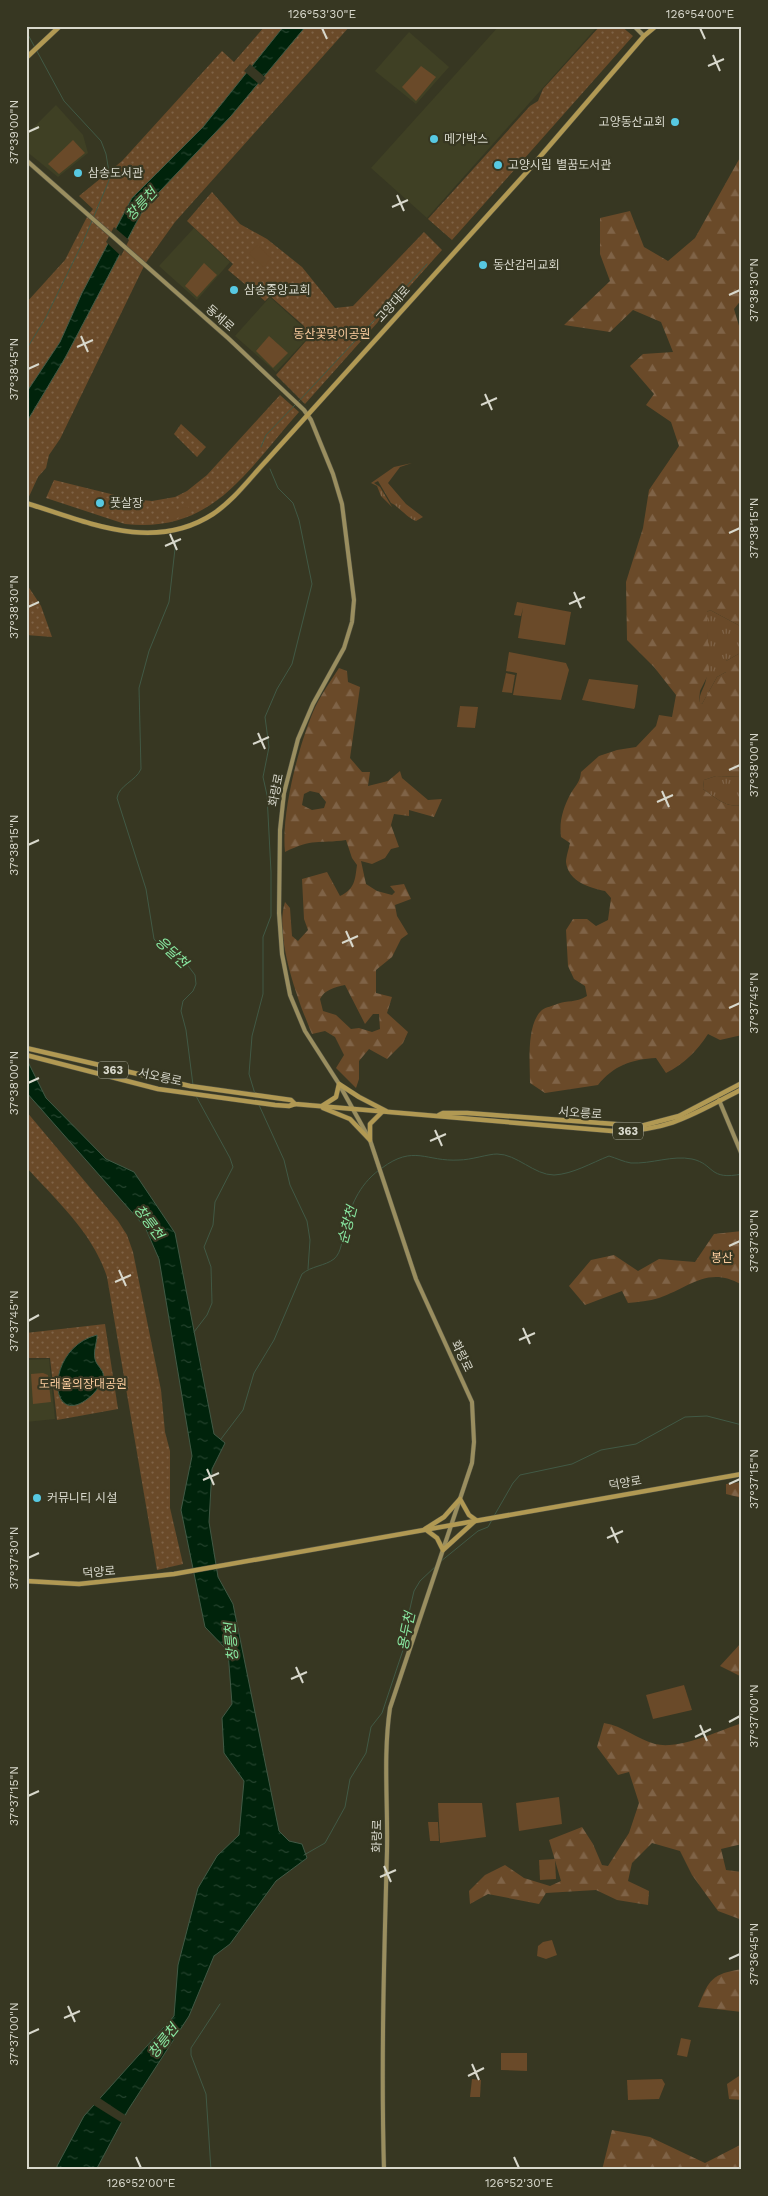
<svg xmlns="http://www.w3.org/2000/svg" width="768" height="2196" viewBox="0 0 768 2196" font-family="'Work Sans','Noto Sans KR',sans-serif">
<style>
.built{fill:#3f4024}
.grass{fill:url(#grass-tufts)}
.forest{fill:url(#forest-firs);fill-rule:evenodd}
.park{fill:url(#park-dots)}
.pitch{fill:#6a4a29}
.water{fill:url(#water-ripples);stroke:#415945}
.pier{fill:#373722}
.lines{fill:none;stroke-linecap:round;stroke-linejoin:round}
.stream{stroke:#415945;stroke-width:1}
.secondary-casing{stroke:#525240;stroke-width:5}
.primary-casing{stroke:#525240;stroke-width:5.5}
.secondary{stroke:#9a8e5f;stroke-width:4}
.primary{stroke:#b19953;stroke-width:4.5}
.ticks{fill:none;stroke:#d8d8cc;stroke-width:2}
.poi-dot{fill:#57c9e2;stroke:#373722;stroke-width:2}
.labels{text-anchor:middle;stroke-width:4.5;stroke-linejoin:round;paint-order:stroke}
.shield{fill:#373722;stroke:#a8a899;stroke-width:1}
.shield-label{font-size:11px;font-weight:bold;fill:#d8d8cc}
.poi-label{font-size:12px;fill:#d8d8cc;stroke:#373722;text-anchor:start}
.street-label{font-size:12px;fill:#d8d8cc;stroke:#373722}
.park-label{font-size:12px;fill:#fbcc9e;stroke:#373722}
.water-label{font-size:14px;font-style:italic;fill:#89e9a2;stroke:#373722}
.neatline{fill:none;stroke:#d8d8cc;stroke-width:2}
.ticks-label{font-size:12px;text-anchor:middle;fill:#d8d8cc}
</style>
<defs>
<pattern id="grass-tufts" width="24" height="20" patternUnits="userSpaceOnUse" patternTransform="scale(1.25)"><rect width="24" height="20" fill="#6a4a29"/><path d="M3 7l-1-3M5 7V3M7 7l1-3M15 17l-1-3M17 17v-4M19 17l1-3" fill="none" stroke="#7f6347"/></pattern>
<pattern id="forest-firs" width="22" height="20" patternUnits="userSpaceOnUse" patternTransform="scale(1.25)"><rect width="22" height="20" fill="#6a4a29"/><path d="M5 1l3.5 6h-7zM16 11l3.5 6h-7z" fill="#7f6347"/></pattern>
<pattern id="park-dots" width="8" height="8" patternUnits="userSpaceOnUse" patternTransform="scale(1.25)"><rect width="8" height="8" fill="#6a4a29"/><path d="M2 2h.1M6 6h.1" fill="none" stroke="#7f6347" stroke-width="1.8" stroke-linecap="round"/></pattern>
<pattern id="water-ripples" width="26" height="14" patternUnits="userSpaceOnUse" patternTransform="scale(1.25)"><rect width="26" height="14" fill="#00230b"/><path d="M2 4q2-2 4 0t4 0M15 11q2-2 4 0t4 0" fill="none" stroke="#24422d"/></pattern>
</defs>
<rect width="100%" height="100%" fill="#373722"/>
<g class="built">
<path d="M 499,26 L 598,26 L 427,218 L 371,168 Z"/>
<path d="M 409,32 L 449,67 L 416,104 L 375,71 Z"/>
<path d="M 56,105 L 83,135 L 88,153 L 58,177 L 26,151 L 26,135 Z"/>
<path d="M 194,228 L 230,262 L 197,300 L 159,266 Z"/>
<path d="M 270,297 L 303,327 L 305,341 L 276,372 L 235,336 Z"/>
<path d="M 49,1359 L 55,1419 L 26,1422 L 26,1360 Z"/>
</g>
<g class="grass">
<path d="M 412,463 L 400,467 L 388,483 L 406,504 L 423,517 L 416,521 C 406,517 397,505 391,503 L 378,481 L 374,483 L 380,487 L 392,507 L 381,496 L 377,486 L 371,483 L 394,467 Z"/>
<path d="M 710,610 L 742,627 L 742,652 L 726,661 L 726,672 L 717,677 L 702,704 L 699,703 C 700,691 704,689 706,680 C 710,662 706,632 707,612 Z"/>
<path d="M 716,776 L 742,777 L 742,805 C 728,809 714,797 703,789 L 704,780 Z"/>
</g>
<g class="forest">
<path d="M 742,154 L 742,299 L 734,309 L 742,336 L 742,627 L 710,610 L 707,612 L 709,673 L 700,691 L 699,702 L 702,704 L 717,677 L 726,672 L 726,661 L 742,652 L 742,777 L 716,776 L 704,780 L 703,789 C 714,797 728,809 742,805 L 742,1035 L 720,1040 L 708,1034 C 697,1051 684,1064 666,1073 L 656,1058 C 632,1059 613,1066 598,1085 L 545,1093 L 530,1083 C 530,1063 526,1024 542,1010 C 546,1007 553,1006 557,1004 C 568,1000 575,1003 587,996 L 585,986 L 574,979 L 568,966 L 566,930 L 573,919 L 587,919 L 596,926 L 608,920 L 611,898 L 605,891 C 591,888 568,882 566,862 C 566,857 569,848 570,843 L 561,837 C 559,821 563,808 571,793 C 576,785 580,782 581,772 L 599,756 L 617,750 L 636,747 L 656,726 L 659,715 L 672,717 L 676,695 L 654,667 L 627,640 L 626,582 L 643,528 L 649,490 L 679,446 L 671,422 L 646,405 L 654,394 L 630,366 L 643,354 L 673,352 L 661,322 L 633,310 L 610,332 L 564,325 L 610,281 L 600,254 L 600,218 L 630,211 L 644,247 L 668,261 L 695,238 Z"/>
<path d="M 339,668 L 347,671 L 348,682 L 360,687 L 350,758 L 362,772 L 370,772 L 368,786 L 388,781 L 400,771 L 402,778 L 428,800 L 442,799 L 434,817 L 409,810 L 409,816 L 394,814 L 391,825 L 399,847 L 391,849 L 385,858 L 372,864 L 361,861 L 366,884 L 377,891 L 392,895 L 395,892 L 390,886 L 404,884 L 411,899 L 395,905 L 397,916 L 408,934 L 401,939 L 392,957 L 376,970 L 376,993 L 392,997 L 387,1013 L 408,1032 L 403,1043 L 387,1059 L 369,1049 L 359,1061 L 359,1079 L 356,1088 L 336,1068 L 344,1055 L 335,1037 L 325,1031 L 312,1034 C 298,1001 274,936 285,902 L 290,908 L 292,936 L 298,941 L 308,930 L 304,919 L 302,879 L 327,872 L 340,896 C 355,889 355,880 357,865 L 352,858 L 346,840 C 318,844 313,838 285,852 C 281,814 298,748 313,712 C 320,696 330,682 339,668 ZM 310,791 L 319,793 L 326,802 L 324,808 L 312,810 L 302,805 L 304,794 ZM 345,985 L 365,1024 L 373,1014 L 379,1014 L 380,1029 L 372,1032 L 359,1028 L 351,1029 L 336,1015 L 323,1011 L 320,999 C 324,990 335,987 345,985 Z"/>
<path d="M 742,1231 L 742,1285 C 708,1265 689,1288 659,1298 C 649,1301 638,1302 628,1303 L 622,1291 L 585,1305 L 569,1286 L 591,1260 L 614,1255 L 638,1271 L 659,1259 L 695,1262 L 714,1234 Z"/>
<path d="M 742,1482 L 742,1498 L 726,1494 L 726,1484 Z"/>
<path d="M 742,1642 L 742,1677 L 720,1666 Z"/>
<path d="M 604,1723 C 623,1726 637,1739 655,1744 C 679,1750 718,1731 742,1723 L 742,1844 L 721,1849 L 726,1870 L 742,1872 L 742,1920 L 718,1911 L 692,1875 L 680,1851 L 652,1843 L 632,1863 L 628,1881 L 649,1891 L 648,1905 L 617,1900 L 596,1890 L 546,1893 L 539,1904 L 488,1894 L 470,1904 L 469,1891 L 485,1875 L 505,1865 L 524,1878 L 550,1886 L 561,1881 L 549,1840 L 582,1827 L 593,1844 L 602,1865 L 608,1866 L 629,1833 L 639,1803 L 629,1772 L 618,1775 L 597,1747 Z"/>
<path d="M 742,1969 L 742,2012 L 698,2007 C 709,1979 712,1974 742,1969 Z"/>
<path d="M 742,2074 L 742,2100 L 729,2099 L 727,2084 Z"/>
<path d="M 612,2130 L 650,2137 L 705,2163 L 742,2144 L 742,2170 L 602,2170 Z"/>
</g>
<g class="park">
<path d="M 265,26 L 350,26 L 175,222 L 145,264 L 60,439 L 49,455 L 46,468 L 38,477 L 26,503 L 26,303 L 65,260 L 88,215 L 93,209 L 79,196 L 122,161 L 222,51 L 234,62 Z"/>
<path d="M 600,26 L 621,26 L 633,36 L 452,240 L 428,219 L 530,106 L 538,101 L 543,89 Z"/>
<path d="M 212,192 L 240,224 L 267,239 L 302,267 L 335,308 L 353,306 L 424,232 L 442,250 L 305,404 L 276,375 L 306,341 L 304,326 L 270,296 L 265,301 L 228,270 L 233,264 L 187,221 Z"/>
<path d="M 280,395 L 299,412 C 247,470 213,534 125,524 L 46,498 L 54,480 L 131,499 L 152,501 L 175,497 L 187,491 L 207,475 Z"/>
<path d="M 181,424 L 206,447 L 197,457 L 174,434 Z"/>
<path d="M 26,583 L 41,606 L 52,637 L 26,635 Z"/>
<path d="M 26,1111 L 118,1221 L 127,1235 L 133,1252 L 161,1390 L 165,1432 L 170,1451 L 170,1508 L 183,1564 L 157,1570 L 107,1277 C 93,1233 57,1201 26,1167 Z"/>
<path d="M 105,1324 L 118,1409 L 57,1420 L 50,1358 L 26,1358 L 26,1333 Z"/>
</g>
<g class="pitch">
<path d="M 421,66 L 436,77 L 416,101 L 402,87 Z"/>
<path d="M 73,140 L 85,153 L 59,174 L 48,164 Z"/>
<path d="M 257,245 L 271,258 L 264,267 L 249,254 Z"/>
<path d="M 204,263 L 217,275 L 197,297 L 185,286 Z"/>
<path d="M 269,336 L 288,353 L 273,368 L 256,351 Z"/>
<path d="M 93,494 L 112,500 L 115,509 L 110,512 L 89,508 L 87,499 Z"/>
<path d="M 175,506 L 177,510 L 188,506 L 191,514 L 170,520 L 167,509 Z"/>
<path d="M 517,602 L 571,612 L 565,645 L 518,638 L 523,608 L 521,616 L 514,615 Z"/>
<path d="M 509,652 L 566,663 L 569,670 L 561,700 L 513,695 L 517,673 L 506,671 Z"/>
<path d="M 506,673 L 515,675 L 512,693 L 502,692 Z"/>
<path d="M 589,679 L 638,685 L 635,707 L 634,709 L 582,700 Z"/>
<path d="M 460,706 L 478,707 L 475,728 L 457,727 Z"/>
<path d="M 43,1373 L 48,1375 L 51,1402 L 33,1404 L 31,1374 Z"/>
<path d="M 684,1685 L 692,1710 L 653,1719 L 646,1695 Z"/>
<path d="M 559,1797 L 562,1824 L 519,1831 L 516,1803 Z"/>
<path d="M 438,1803 L 482,1803 L 486,1837 L 440,1843 Z"/>
<path d="M 428,1822 L 438,1822 L 439,1841 L 430,1841 Z"/>
<path d="M 555,1859 L 556,1879 L 540,1880 L 539,1860 Z"/>
<path d="M 552,1940 L 557,1955 L 546,1959 L 537,1956 L 538,1946 L 543,1942 Z"/>
<path d="M 681,2038 L 691,2040 L 687,2057 L 677,2055 Z"/>
<path d="M 501,2053 L 527,2053 L 527,2071 L 501,2070 Z"/>
<path d="M 472,2079 L 481,2080 L 480,2097 L 470,2097 Z"/>
<path d="M 662,2079 L 665,2084 L 659,2099 L 628,2100 L 627,2080 Z"/>
</g>
<g class="water">
<path d="M 284,26 L 306,26 L 231,116 L 144,208 L 65,358 L 26,423 L 26,393 L 60,342 L 82,293 L 132,198 L 203,127 Z"/>
<path d="M 26,1058 L 46,1098 L 106,1159 L 134,1172 L 175,1233 L 214,1434 L 225,1443 L 212,1469 L 209,1522 L 218,1577 L 233,1604 L 279,1831 L 289,1841 L 302,1844 L 307,1858 L 276,1881 L 230,1944 L 214,1956 L 189,2016 L 128,2110 L 96,2170 L 57,2170 L 57,2166 L 84,2116 L 174,2016 L 178,1965 L 198,1888 L 217,1856 L 239,1835 L 244,1781 L 224,1753 L 222,1718 L 232,1704 L 228,1651 L 205,1627 L 181,1510 L 192,1456 L 159,1259 L 145,1227 L 26,1092 Z"/>
<path d="M 97,1335 C 97,1344 92,1353 96,1362 C 99,1368 105,1371 103,1379 C 100,1387 93,1395 86,1400 C 48,1427 45,1348 97,1335 Z"/>
</g>
<g class="pier">
<path d="M 250,64 L 266,78 L 260,85 L 244,71 Z"/>
<path d="M 114,227 L 129,240 L 121,256 L 106,242 Z"/>
<path d="M 98,2097 L 128,2117 L 124,2124 L 92,2104 Z"/>
</g>
<g class="lines">
<g class="stream">
<path d="M 26,31 L 64,101 L 101,141 L 106,154 L 110,178 L 83,242 L 45,319 L 26,350"/>
<path d="M 298,402 L 427,264"/>
<path d="M 261,447 L 266,435 L 295,405"/>
<path d="M 176,540 L 169,602 L 149,651 L 139,688 L 141,769 C 136,781 119,785 117,798 L 146,889 L 154,939 L 160,946 L 186,963 L 195,975 L 196,984 L 193,991 L 183,1001 L 181,1011 L 186,1030 L 193,1085"/>
<path d="M 255,1094 L 249,1074 L 252,1036 L 263,994 L 263,937 L 271,916 L 271,872 L 267,795 L 263,777 L 269,747 L 265,717 L 277,689 L 292,664 L 312,584 L 299,520 L 293,503 L 278,488 L 270,469"/>
<path d="M 259,1105 L 284,1160 L 290,1185 L 307,1221 L 310,1240 L 308,1269"/>
<path d="M 382,1168 C 414,1144 426,1162 459,1160 C 471,1160 488,1154 497,1154 C 517,1154 534,1175 554,1175 C 573,1174 591,1163 609,1156 C 616,1158 624,1162 631,1163 C 652,1164 672,1155 692,1159 C 715,1164 708,1181 742,1174"/>
<path d="M 194,1332 L 207,1315 L 212,1303 L 211,1267 L 204,1247 L 213,1225 L 215,1202 L 233,1167 L 230,1158 L 196,1096"/>
<path d="M 221,1439 L 243,1410 L 254,1373 L 274,1340 L 302,1274 C 311,1266 325,1266 334,1259 C 342,1252 342,1239 344,1230 C 351,1206 358,1186 379,1170"/>
<path d="M 494,1516 L 513,1483 L 520,1475 L 572,1464 L 601,1450 L 636,1444 L 685,1417 L 707,1416 L 742,1425"/>
<path d="M 440,1562 L 478,1531 L 488,1527 L 492,1520"/>
<path d="M 304,1855 L 325,1843 L 345,1807 L 350,1779 L 366,1753 L 371,1727 L 382,1713 L 406,1641 L 408,1617 L 414,1591 L 420,1581 L 437,1565"/>
<path d="M 211,2170 L 206,2094 L 191,2055 L 191,2048 L 220,2004"/>
</g>
<defs>
<g id="secondary">
<path d="M 634,26 L 644,36"/>
<path d="M 26,160 L 228,338 L 304,410 L 311,420 L 333,474 L 342,504 L 354,600 L 352,622 L 344,648 L 313,704 L 298,739 L 284,793 L 280,830 L 279,913 L 282,954 L 290,995 L 305,1031 L 339,1084 L 370,1140 L 416,1279 L 472,1402 L 474,1442 L 472,1463 L 390,1708 C 383,1755 388,1803 387,1851 C 384,1958 381,2064 384,2170"/>
<path d="M 719,1100 L 742,1155"/>
</g>
<g id="primary">
<path d="M 26,58 L 60,26"/>
<path d="M 26,503 C 87,522 153,553 213,514 C 234,500 250,478 267,460 L 526,173 L 644,36 L 656,26"/>
<path d="M 26,1048 L 190,1086 L 291,1100 L 295,1104 L 612,1131 C 668,1132 694,1114 742,1089"/>
<path d="M 26,1055 L 158,1089 L 275,1105 L 289,1106 L 295,1104"/>
<path d="M 322,1106 L 336,1097 L 339,1084 L 359,1097 L 386,1111"/>
<path d="M 323,1108 L 350,1119 L 370,1140"/>
<path d="M 439,1115 L 443,1113 L 467,1113 L 641,1126 L 679,1116 L 742,1083"/>
<path d="M 370,1139 L 370,1124 L 383,1111"/>
<path d="M 460,1499 L 469,1515 L 476,1520 L 443,1550 L 437,1538 L 425,1529 L 444,1517 Z"/>
<path d="M 26,1581 L 79,1584 L 174,1574 L 742,1474"/>
</g>
</defs>
<use href="#secondary" class="secondary-casing"/>
<use href="#primary" class="primary-casing"/>
<use href="#secondary" class="secondary"/>
<use href="#primary" class="primary"/>
</g>
<path class="ticks" d="M 322,28 L 327,39M 700,28 L 705,39M 713,55 L 720,71M 708,66 L 724,59M 28,132 L 39,127M 397,195 L 404,211M 392,207 L 408,200M 729,295 L 740,290M 81,336 L 88,352M 77,347 L 93,340M 28,369 L 39,364M 485,394 L 492,410M 481,405 L 497,398M 729,533 L 740,528M 170,534 L 177,550M 165,546 L 181,539M 574,592 L 581,608M 569,604 L 585,597M 28,607 L 39,602M 258,733 L 265,749M 253,744 L 269,737M 729,770 L 740,765M 662,791 L 669,807M 657,802 L 673,795M 28,845 L 39,840M 346,931 L 353,947M 342,943 L 358,936M 729,1008 L 740,1003M 28,1083 L 39,1078M 435,1130 L 442,1146M 430,1141 L 446,1134M 729,1246 L 740,1241M 119,1270 L 126,1286M 115,1282 L 131,1275M 28,1321 L 39,1315M 523,1328 L 530,1344M 519,1340 L 535,1333M 207,1469 L 214,1485M 203,1480 L 219,1473M 729,1484 L 740,1479M 611,1527 L 618,1543M 607,1538 L 623,1531M 28,1558 L 39,1553M 296,1667 L 303,1683M 291,1679 L 307,1672M 729,1722 L 740,1716M 700,1725 L 707,1741M 695,1737 L 711,1729M 28,1796 L 39,1791M 384,1866 L 391,1882M 380,1877 L 396,1870M 729,1959 L 740,1954M 68,2006 L 75,2022M 64,2018 L 80,2011M 28,2034 L 39,2029M 472,2064 L 479,2080M 468,2076 L 484,2068M 136,2157 L 141,2168M 514,2157 L 519,2168"/>
<g class="poi-dot">
<circle cx="675" cy="122" r="5"/>
<circle cx="434" cy="139" r="5"/>
<circle cx="498" cy="165" r="5"/>
<circle cx="78" cy="173" r="5"/>
<circle cx="483" cy="265" r="5"/>
<circle cx="234" cy="290" r="5"/>
<circle cx="100" cy="503" r="5"/>
<circle cx="37" cy="1498" r="5"/>
</g>
<g class="labels">
<g class="shield">
<rect x="98" y="1061.5" width="30" height="17" rx="4"/>
<rect x="613" y="1122.5" width="30" height="17" rx="4"/>
</g>
<g class="shield-label">
<text x="113" y="1074">363</text>
<text x="628" y="1135">363</text>
</g>
<g class="poi-label">
<text x="665" y="126" text-anchor="end">고양동산교회</text>
<text x="444" y="143">메가박스</text>
<text x="508" y="169">고양시립 별꿈도서관</text>
<text x="88" y="177">삼송도서관</text>
<text x="493" y="269">동산감리교회</text>
<text x="244" y="294">삼송중앙교회</text>
<text x="110" y="507">풋살장</text>
<text x="47" y="1502">커뮤니티 시설</text>
</g>
<g class="street-label">
<text transform="translate(393 304) rotate(-48)" y="4">고양대로</text>
<text transform="translate(220 318) rotate(41)" y="4">동세로</text>
<text transform="translate(276 790) rotate(-79)" y="4">화랑로</text>
<text transform="translate(160 1077) rotate(12)" y="4">서오릉로</text>
<text transform="translate(580 1113) rotate(4)" y="4">서오릉로</text>
<text transform="translate(462 1356) rotate(64)" y="4">화랑로</text>
<text transform="translate(625 1483) rotate(-10)" y="4">덕양로</text>
<text transform="translate(99 1572) rotate(-5)" y="4">덕양로</text>
<text transform="translate(377 1836) rotate(-89)" y="4">화랑로</text>
</g>
<g class="park-label">
<text x="332" y="338">동산꽃맞이공원</text>
<text x="722" y="1262">봉산</text>
<text x="83" y="1388">도래울의장대공원</text>
</g>
<g class="water-label">
<text transform="translate(141 204) rotate(-47)" y="5">창릉천</text>
<text transform="translate(172 952) rotate(43)" y="5">응달천</text>
<text transform="translate(149 1222) rotate(53)" y="5">창릉천</text>
<text transform="translate(347 1225) rotate(-75)" y="5">순창천</text>
<text transform="translate(406 1631) rotate(-78)" y="5">용두천</text>
<text transform="translate(231 1642) rotate(-95)" y="5">창릉천</text>
<text transform="translate(163 2041) rotate(-52)" y="5">창릉천</text>
</g>
</g>
<rect width="768" height="2196" fill="none" stroke="#373722" stroke-width="55"/>
<rect x="28" y="28" width="712" height="2140" class="neatline"/>
<g class="ticks-label">
<text x="322" y="18">126°53'30"E</text>
<text x="700" y="18">126°54'00"E</text>
<text transform="translate(14 132) rotate(-90)" y="4">37°39'00"N</text>
<text transform="translate(754 290) rotate(-90)" y="4">37°38'30"N</text>
<text transform="translate(14 369) rotate(-90)" y="4">37°38'45"N</text>
<text transform="translate(754 528) rotate(-90)" y="4">37°38'15"N</text>
<text transform="translate(14 607) rotate(-90)" y="4">37°38'30"N</text>
<text transform="translate(754 765) rotate(-90)" y="4">37°38'00"N</text>
<text transform="translate(14 845) rotate(-90)" y="4">37°38'15"N</text>
<text transform="translate(754 1003) rotate(-90)" y="4">37°37'45"N</text>
<text transform="translate(14 1083) rotate(-90)" y="4">37°38'00"N</text>
<text transform="translate(754 1241) rotate(-90)" y="4">37°37'30"N</text>
<text transform="translate(14 1321) rotate(-90)" y="4">37°37'45"N</text>
<text transform="translate(754 1479) rotate(-90)" y="4">37°37'15"N</text>
<text transform="translate(14 1558) rotate(-90)" y="4">37°37'30"N</text>
<text transform="translate(754 1716) rotate(-90)" y="4">37°37'00"N</text>
<text transform="translate(14 1796) rotate(-90)" y="4">37°37'15"N</text>
<text transform="translate(754 1954) rotate(-90)" y="4">37°36'45"N</text>
<text transform="translate(14 2034) rotate(-90)" y="4">37°37'00"N</text>
<text x="141" y="2187">126°52'00"E</text>
<text x="519" y="2187">126°52'30"E</text>
</g>
</svg>
